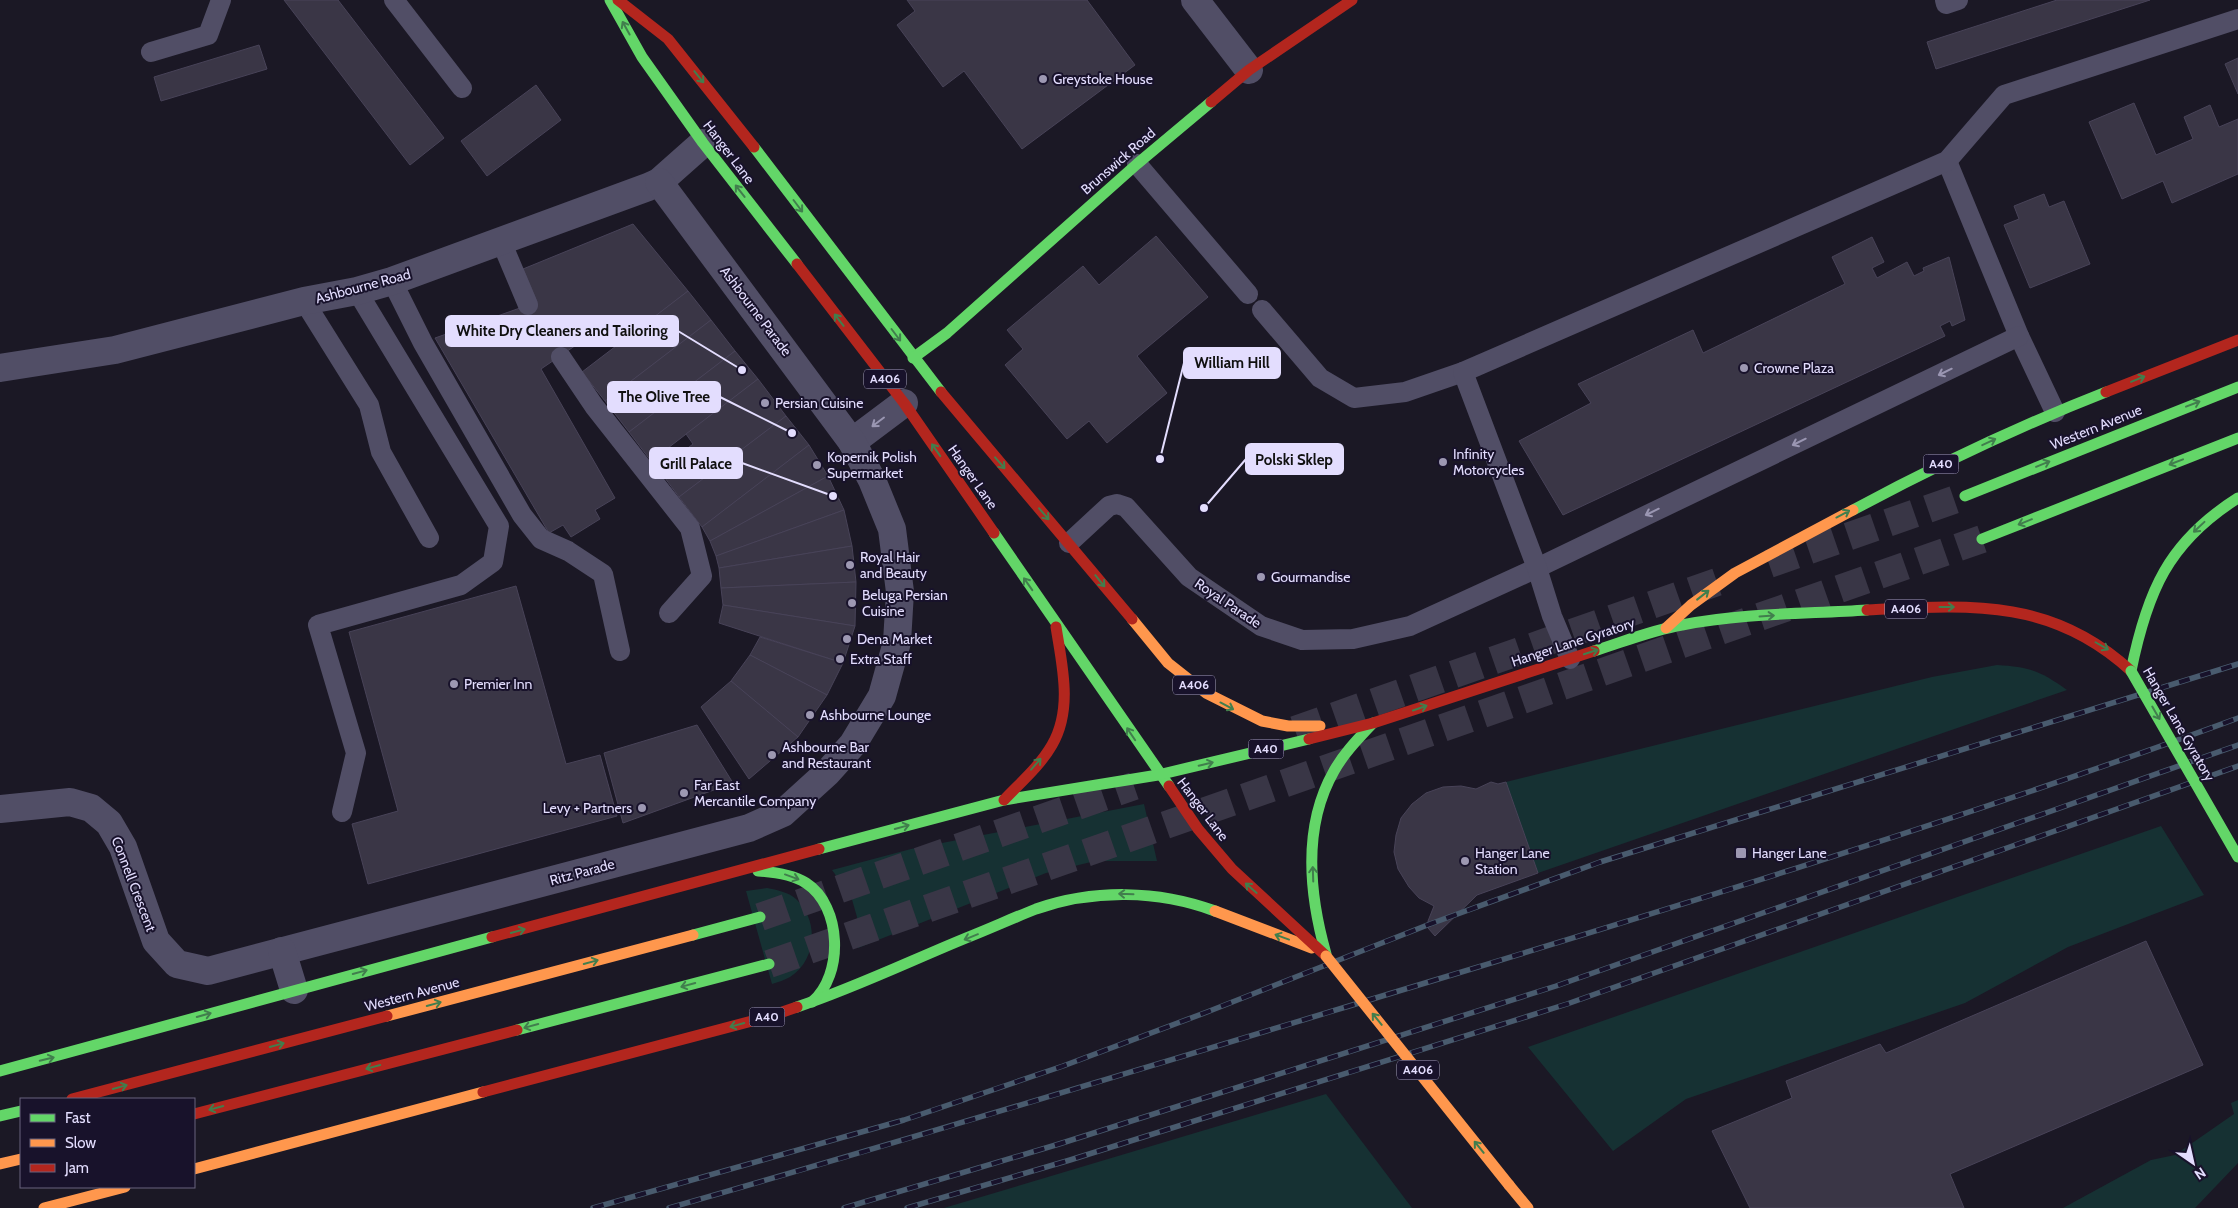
<svg xmlns="http://www.w3.org/2000/svg" width="2238" height="1208" viewBox="0 0 2238 1208" font-family="Cabin,sans-serif">
<style>
.green{fill:#163133}
.building{fill:#3a3646;stroke:#484358}
.lines{fill:none;stroke-linecap:round;stroke-linejoin:round}
.highway-tunnel{stroke:#393646;stroke-width:28;stroke-dasharray:28 14;stroke-linecap:butt}
.lane{stroke:#514e66;stroke-width:20}
.street{stroke:#514e66;stroke-width:28}
.fast{stroke:#63d668;stroke-width:11}
.slow{stroke:#ff974d;stroke-width:11}
.jam{stroke:#b3261e;stroke-width:11}
.rail-casing{stroke:#495b6e;stroke-width:5.5}
.rail{stroke:#18122b;stroke-width:4;stroke-dasharray:11;stroke-linecap:butt}
.fast-bridge{stroke:#63d668;stroke-width:11}
.slow-bridge{stroke:#ff974d;stroke-width:11}
.oneway{stroke:#417e4d}
.oneway2{stroke:#9a96b2}
.poi-dot{fill:#9d98b2;stroke:#18122b;stroke-width:2}
.labels{text-anchor:middle;stroke-width:4;stroke-linejoin:round;paint-order:stroke}
.shield{fill:#18122b;stroke:#a6a0bf;stroke-width:1}
.shield-label{font-size:12px;font-weight:bold;fill:#e3ddfe}
.poi-label{font-size:14px;fill:#e3ddfe;stroke:#18122b;text-anchor:start}
.street-label{font-size:14px;fill:#e3ddfe;stroke:#18122b}
.leader{fill:none;stroke:#e3ddfe;stroke-width:2}
.callout-dot{fill:#e3ddfe;stroke:#18122b;stroke-width:2}
.callout{fill:#e3ddfe;stroke:#e3ddfe;stroke-width:2}
.callout-label{font-size:15px;text-anchor:middle;font-weight:bold;fill:#111}
</style>
<rect width="100%" height="100%" fill="#1b1825"/>
<g class="green">
<path d="M 1997,665 C 2030,667 2040,671 2067,690 L 1538,873 L 1506,782 L 1932,677 Z"/>
<path d="M 1144,804 L 1157,861 L 1095,861 L 1046,873 L 858,948 L 857,917 L 851,896 L 832,870 L 911,849 Z"/>
<path d="M 2161,826 L 2204,895 L 2068,947 L 1965,1003 L 1686,1099 L 1613,1151 L 1528,1047 Z"/>
<path d="M 767,888 C 777,890 788,892 796,899 C 819,920 817,960 790,977 C 785,980 778,982 772,984 L 746,891 Z"/>
<path d="M 1326,1094 L 1412,1208 L 944,1208 Z"/>
<path d="M 2238,1100 L 2238,1163 L 2195,1208 L 2063,1208 L 2151,1160 L 2175,1155 L 2234,1114 L 2231,1103 Z"/>
</g>
<g class="building">
<path d="M 284,0 L 338,0 L 444,138 L 410,165 Z"/>
<path d="M 907,0 L 1087,0 L 1135,65 L 1022,149 L 964,71 L 943,87 L 897,25 L 915,11 Z"/>
<path d="M 2057,0 L 2150,0 L 1936,69 L 1927,42 Z"/>
<path d="M 259,45 L 267,69 L 161,101 L 154,77 Z"/>
<path d="M 2238,58 L 2238,94 L 2225,64 Z"/>
<path d="M 536,85 L 561,120 L 487,176 L 461,141 Z"/>
<path d="M 2134,103 L 2156,155 L 2193,139 L 2184,117 L 2210,105 L 2219,127 L 2238,119 L 2238,174 L 2172,203 L 2163,181 L 2122,199 L 2089,122 Z"/>
<path d="M 2044,194 L 2049,207 L 2064,201 L 2090,264 L 2030,288 L 2004,225 L 2019,219 L 2014,206 Z"/>
<path d="M 633,224 L 688,291 L 623,341 L 607,324 L 541,369 L 615,498 L 595,510 L 600,519 L 571,537 L 563,525 L 549,533 L 435,338 L 537,302 L 523,269 Z"/>
<path d="M 1156,236 L 1208,297 L 1137,356 L 1167,393 L 1107,443 L 1089,421 L 1067,439 L 1005,365 L 1023,349 L 1007,330 L 1083,266 L 1099,285 Z"/>
<path d="M 1872,237 L 1884,262 L 1872,268 L 1877,278 L 1907,262 L 1914,276 L 1924,271 L 1923,268 L 1949,257 L 1965,320 L 1952,326 L 1950,321 L 1940,326 L 1945,336 L 1563,515 L 1519,441 L 1591,403 L 1578,384 L 1693,330 L 1703,353 L 1845,284 L 1832,257 Z"/>
<path d="M 688,291 L 711,320 L 605,401 L 582,372 Z"/>
<path d="M 711,320 L 735,351 L 629,432 L 605,401 Z"/>
<path d="M 735,351 L 758,379 L 651,461 L 629,432 Z"/>
<path d="M 758,379 L 786,416 L 679,497 L 659,470 L 693,444 L 686,434 Z"/>
<path d="M 786,416 L 809,445 L 702,527 L 679,497 Z"/>
<path d="M 809,445 L 828,476 L 710,541 L 702,527 Z"/>
<path d="M 828,476 L 844,510 L 716,556 L 710,541 Z"/>
<path d="M 844,510 L 852,546 L 719,568 L 716,556 Z"/>
<path d="M 852,546 L 856,582 L 721,588 L 719,568 Z"/>
<path d="M 856,582 L 855,626 L 723,605 L 721,588 Z"/>
<path d="M 516,586 L 566,764 L 600,755 L 617,816 L 368,884 L 352,824 L 398,811 L 349,632 Z"/>
<path d="M 723,605 L 855,626 L 843,663 L 719,623 Z"/>
<path d="M 760,637 L 843,663 L 827,695 L 750,655 Z"/>
<path d="M 750,655 L 827,695 L 798,737 L 731,681 Z"/>
<path d="M 731,681 L 798,737 L 749,779 L 701,707 Z"/>
<path d="M 697,725 L 733,783 L 623,823 L 604,753 Z"/>
<path d="M 1491,782 L 1498,784 L 1506,782 L 1538,873 L 1477,895 L 1435,936 L 1428,928 L 1428,921 L 1434,906 L 1419,898 L 1409,887 L 1398,869 L 1394,852 L 1396,835 L 1401,818 L 1412,804 L 1426,793 L 1443,787 L 1461,786 L 1476,789 Z"/>
<path d="M 2146,941 L 2203,1065 L 1950,1174 L 1964,1208 L 1750,1208 L 1712,1131 L 1792,1098 L 1786,1081 L 1880,1044 L 1886,1053 Z"/>
</g>
<g class="lines">
<g class="highway-tunnel">
<path d="M 1769,564 L 1965,496"/>
<path d="M 1295,730 L 1717,582"/>
<path d="M 760,917 L 1134,786"/>
<path d="M 769,964 L 1982,539"/>
</g>
<g class="lane">
<path d="M 394,0 L 462,88"/>
<path d="M 1945,0 L 1946,4 L 1958,0"/>
<path d="M 151,52 L 208,35 L 221,0"/>
<path d="M 1947,161 L 2019,336 L 2055,412"/>
<path d="M 1137,164 L 1248,294"/>
<path d="M 501,241 L 528,305"/>
<path d="M 392,281 L 423,343 L 522,515 L 541,539 L 568,551 L 603,574 L 620,651"/>
<path d="M 304,301 L 369,405 L 381,452 L 429,538"/>
<path d="M 1262,310 L 1320,378 L 1354,398 L 1405,392 L 1463,372"/>
<path d="M 561,357 L 594,406 L 690,528 L 702,576 L 669,613"/>
<path d="M 1069,543 L 1109,506 L 1117,504 L 1126,507 L 1189,577 L 1261,626 L 1302,640 L 1353,639 L 1410,626 L 1537,568 L 2019,336"/>
<path d="M 1570,659 L 1552,616 L 1537,568 L 1463,372 L 1947,161 L 2004,95 L 2238,19"/>
<path d="M 342,812 L 356,753 L 318,625 L 461,585 L 493,562 L 499,526 L 357,291"/>
</g>
<g class="street">
<path d="M 1195,0 L 1249,70"/>
<path d="M 0,368 L 115,350 L 304,301 L 357,291 L 392,281 L 648,187 L 659,182 L 703,143"/>
<path d="M 852,442 L 904,403"/>
<path d="M 0,809 L 70,802 L 91,808 L 109,823 L 123,847 L 156,941 L 177,964 L 208,971 L 749,828 L 783,813 L 827,773 L 853,744 L 882,696 L 897,642 L 900,592 L 892,529 L 872,480 L 852,442 L 659,182"/>
<path d="M 282,951 L 294,990"/>
</g>
<g class="fast">
<path d="M 610,0 L 642,57 L 703,143 L 797,264"/>
<path d="M 754,147 L 941,392"/>
<path d="M 913,358 L 947,333 L 1137,164 L 1211,102"/>
<path d="M 1965,496 L 2238,387"/>
<path d="M 1853,510 C 1935,466 2019,426 2106,392"/>
<path d="M 994,533 L 1169,786"/>
<path d="M 1982,539 L 2238,438"/>
<path d="M 1594,651 C 1623,642 1652,630 1682,625 C 1742,613 1806,614 1867,610"/>
<path d="M 2131,671 C 2147,592 2168,542 2238,498"/>
<path d="M 819,849 L 1004,800 L 1158,775 L 1309,739"/>
<path d="M 758,871 C 774,872 792,874 806,883 C 842,906 844,975 812,1002"/>
<path d="M 693,935 L 760,917"/>
<path d="M 1326,954 C 1309,894 1302,827 1334,771 C 1344,753 1359,738 1373,723"/>
<path d="M 797,1007 C 854,988 910,961 966,938 C 989,929 1013,918 1036,909 C 1094,889 1158,890 1215,911"/>
<path d="M 517,1030 L 769,964"/>
<path d="M 0,1071 L 492,937"/>
<path d="M 0,1116 L 21,1111"/>
</g>
<g class="slow">
<path d="M 1132,619 L 1168,663 L 1206,693 L 1262,721 L 1288,726 L 1320,726"/>
<path d="M 1666,628 L 1691,605 L 1735,573 L 1853,510"/>
<path d="M 1215,911 L 1312,948"/>
<path d="M 387,1016 L 693,935"/>
<path d="M 0,1164 L 21,1159"/>
<path d="M 194,1169 L 483,1092"/>
<path d="M 1509,1185 L 1528,1208"/>
<path d="M 44,1208 L 125,1187"/>
</g>
<g class="jam">
<path d="M 618,0 L 668,39 L 754,147"/>
<path d="M 1211,102 L 1249,70 L 1352,0"/>
<path d="M 797,264 L 904,403 L 994,533"/>
<path d="M 941,392 L 1132,619"/>
<path d="M 2106,392 L 2238,340"/>
<path d="M 1867,610 C 1967,605 2051,597 2131,671"/>
<path d="M 1309,739 L 1373,723 L 1594,651"/>
<path d="M 1169,786 L 1198,829 L 1232,869 L 1326,956"/>
<path d="M 1004,800 C 1020,783 1040,766 1052,745 C 1073,709 1062,665 1056,627"/>
<path d="M 492,937 L 819,849"/>
<path d="M 483,1092 L 771,1016 L 797,1007"/>
<path d="M 72,1099 L 387,1016"/>
<path d="M 194,1114 L 517,1030"/>
</g>
<defs>
<g id="rail">
<path d="M 593,1208 L 904,1120 L 1063,1066 L 1207,1012 L 1430,924 L 1600,862 L 2238,664"/>
<path d="M 669,1208 C 929,1134 1187,1055 1445,977 C 1711,896 1977,814 2238,718"/>
<path d="M 844,1208 L 1059,1144 L 1556,986 L 2238,745"/>
<path d="M 907,1208 L 1070,1160 L 1567,1004 L 2238,766"/>
</g>
</defs>
<use href="#rail" class="rail-casing"/>
<use href="#rail" class="rail"/>
<path class="fast-bridge" d="M 2131,671 L 2238,857"/>
<path class="slow-bridge" d="M 1326,956 L 1509,1185"/>
</g>
<defs><path id="oneway-shaft" d="M-6 0H5M1.5-3L5.5 0L1.5 3" fill="none" stroke-width="1.6" stroke-linecap="round" stroke-linejoin="round" transform="scale(1.25)"/></defs>
<g class="oneway">
<use href="#oneway-shaft" transform="translate(626 28) rotate(-119)"/>
<use href="#oneway-shaft" transform="translate(699 77) rotate(51)"/>
<use href="#oneway-shaft" transform="translate(740 191) rotate(-128)"/>
<use href="#oneway-shaft" transform="translate(798 206) rotate(53)"/>
<use href="#oneway-shaft" transform="translate(839 320) rotate(-128)"/>
<use href="#oneway-shaft" transform="translate(896 335) rotate(53)"/>
<use href="#oneway-shaft" transform="translate(2138 379) rotate(-22)"/>
<use href="#oneway-shaft" transform="translate(2193 404) rotate(-21)"/>
<use href="#oneway-shaft" transform="translate(1989 442) rotate(-25)"/>
<use href="#oneway-shaft" transform="translate(936 450) rotate(-125)"/>
<use href="#oneway-shaft" transform="translate(2176 462) rotate(159)"/>
<use href="#oneway-shaft" transform="translate(1000 463) rotate(49)"/>
<use href="#oneway-shaft" transform="translate(2043 464) rotate(-22)"/>
<use href="#oneway-shaft" transform="translate(1044 514) rotate(49)"/>
<use href="#oneway-shaft" transform="translate(1843 514) rotate(-28)"/>
<use href="#oneway-shaft" transform="translate(2025 522) rotate(158)"/>
<use href="#oneway-shaft" transform="translate(2199 527) rotate(137)"/>
<use href="#oneway-shaft" transform="translate(1100 581) rotate(51)"/>
<use href="#oneway-shaft" transform="translate(1028 584) rotate(-125)"/>
<use href="#oneway-shaft" transform="translate(1703 595) rotate(-38)"/>
<use href="#oneway-shaft" transform="translate(1947 607)"/>
<use href="#oneway-shaft" transform="translate(1767 616) rotate(-4)"/>
<use href="#oneway-shaft" transform="translate(2102 646) rotate(30)"/>
<use href="#oneway-shaft" transform="translate(1591 652) rotate(-18)"/>
<use href="#oneway-shaft" transform="translate(1227 706) rotate(28)"/>
<use href="#oneway-shaft" transform="translate(1420 708) rotate(-19)"/>
<use href="#oneway-shaft" transform="translate(2156 713) rotate(60)"/>
<use href="#oneway-shaft" transform="translate(1131 734) rotate(-124)"/>
<use href="#oneway-shaft" transform="translate(1036 764) rotate(-49)"/>
<use href="#oneway-shaft" transform="translate(1206 764) rotate(-13)"/>
<use href="#oneway-shaft" transform="translate(902 827) rotate(-15)"/>
<use href="#oneway-shaft" transform="translate(1313 874) rotate(-92)"/>
<use href="#oneway-shaft" transform="translate(792 877) rotate(20)"/>
<use href="#oneway-shaft" transform="translate(1251 888) rotate(-139)"/>
<use href="#oneway-shaft" transform="translate(1126 894) rotate(-178)"/>
<use href="#oneway-shaft" transform="translate(518 931) rotate(-15)"/>
<use href="#oneway-shaft" transform="translate(971 937) rotate(158)"/>
<use href="#oneway-shaft" transform="translate(1282 937) rotate(-160)"/>
<use href="#oneway-shaft" transform="translate(591 962) rotate(-15)"/>
<use href="#oneway-shaft" transform="translate(360 972) rotate(-15)"/>
<use href="#oneway-shaft" transform="translate(688 985) rotate(165)"/>
<use href="#oneway-shaft" transform="translate(434 1004) rotate(-15)"/>
<use href="#oneway-shaft" transform="translate(204 1015) rotate(-16)"/>
<use href="#oneway-shaft" transform="translate(1377 1019) rotate(-129)"/>
<use href="#oneway-shaft" transform="translate(737 1025) rotate(165)"/>
<use href="#oneway-shaft" transform="translate(531 1026) rotate(165)"/>
<use href="#oneway-shaft" transform="translate(277 1045) rotate(-15)"/>
<use href="#oneway-shaft" transform="translate(47 1059) rotate(-14)"/>
<use href="#oneway-shaft" transform="translate(373 1067) rotate(165)"/>
<use href="#oneway-shaft" transform="translate(120 1087) rotate(-15)"/>
<use href="#oneway-shaft" transform="translate(216 1108) rotate(165)"/>
<use href="#oneway-shaft" transform="translate(1479 1147) rotate(-129)"/>
</g>
<g class="oneway2">
<use href="#oneway-shaft" transform="translate(1945 372) rotate(154)"/>
<use href="#oneway-shaft" transform="translate(878 422) rotate(143)"/>
<use href="#oneway-shaft" transform="translate(1799 442) rotate(154)"/>
<use href="#oneway-shaft" transform="translate(1652 512) rotate(154)"/>
</g>
<g class="poi-dot">
<circle cx="1043" cy="79" r="5"/>
<circle cx="1744" cy="368" r="5"/>
<circle cx="765" cy="403" r="5"/>
<circle cx="1443" cy="462" r="5"/>
<circle cx="817" cy="465" r="5"/>
<circle cx="850" cy="565" r="5"/>
<circle cx="1261" cy="577" r="5"/>
<circle cx="852" cy="603" r="5"/>
<circle cx="847" cy="639" r="5"/>
<circle cx="840" cy="659" r="5"/>
<circle cx="454" cy="684" r="5"/>
<circle cx="810" cy="715" r="5"/>
<circle cx="772" cy="755" r="5"/>
<circle cx="684" cy="793" r="5"/>
<circle cx="642" cy="808" r="5"/>
<rect x="1735" y="847" width="12" height="12" rx="2.5"/>
<circle cx="1465" cy="861" r="5"/>
</g>
<g class="labels">
<g class="shield">
<rect x="864" y="369.5" width="42" height="19" rx="4"/>
<rect x="1923.5" y="454.5" width="35" height="19" rx="4"/>
<rect x="1885" y="599.5" width="42" height="19" rx="4"/>
<rect x="1173" y="675.5" width="42" height="19" rx="4"/>
<rect x="1248.5" y="739.5" width="35" height="19" rx="4"/>
<rect x="749.5" y="1007.5" width="35" height="19" rx="4"/>
<rect x="1397" y="1060.5" width="42" height="19" rx="4"/>
</g>
<g class="shield-label">
<text x="885" y="383">A406</text>
<text x="1941" y="468">A40</text>
<text x="1906" y="613">A406</text>
<text x="1194" y="689">A406</text>
<text x="1266" y="753">A40</text>
<text x="767" y="1021">A40</text>
<text x="1418" y="1074">A406</text>
</g>
<g class="poi-label">
<text x="1053" y="84">Greystoke House</text>
<text x="1754" y="373">Crowne Plaza</text>
<text x="775" y="408">Persian Cuisine</text>
<text x="1453" y="459">Infinity<tspan x="1453" dy="16">Motorcycles</tspan></text>
<text x="827" y="462">Kopernik Polish<tspan x="827" dy="16">Supermarket</tspan></text>
<text x="860" y="562">Royal Hair<tspan x="860" dy="16">and Beauty</tspan></text>
<text x="1271" y="582">Gourmandise</text>
<text x="862" y="600">Beluga Persian<tspan x="862" dy="16">Cuisine</tspan></text>
<text x="857" y="644">Dena Market</text>
<text x="850" y="664">Extra Staff</text>
<text x="464" y="689">Premier Inn</text>
<text x="820" y="720">Ashbourne Lounge</text>
<text x="782" y="752">Ashbourne Bar<tspan x="782" dy="16">and Restaurant</tspan></text>
<text x="694" y="790">Far East<tspan x="694" dy="16">Mercantile Company</tspan></text>
<text x="632" y="813" text-anchor="end">Levy + Partners</text>
<text x="1475" y="858">Hanger Lane<tspan x="1475" dy="16">Station</tspan></text>
<text x="1752" y="858">Hanger Lane</text>
</g>
<g class="street-label">
<text transform="translate(729 152) rotate(53)" y="5">Hanger Lane</text>
<text transform="translate(1118 161) rotate(-41)" y="5">Brunswick Road</text>
<text transform="translate(363 286) rotate(-15)" y="5">Ashbourne Road</text>
<text transform="translate(756 311) rotate(53)" y="5">Ashbourne Parade</text>
<text transform="translate(2096 427) rotate(-22)" y="5">Western Avenue</text>
<text transform="translate(973 477) rotate(55)" y="5">Hanger Lane</text>
<text transform="translate(1228 603) rotate(34)" y="5">Royal Parade</text>
<text transform="translate(1573 642) rotate(-18)" y="5">Hanger Lane Gyratory</text>
<text transform="translate(2179 724) rotate(60)" y="5">Hanger Lane Gyratory</text>
<text transform="translate(1203 809) rotate(53)" y="5">Hanger Lane</text>
<text transform="translate(582 872) rotate(-15)" y="5">Ritz Parade</text>
<text transform="translate(134 884) rotate(69)" y="5">Connell Crescent</text>
<text transform="translate(412 994) rotate(-15)" y="5">Western Avenue</text>
</g>
</g>
<path class="leader" d="M742 370L678 331M1160 459L1184 363M792 433L720 397M1204 508L1246 459M833 496L742 463"/>
<g class="callout-dot">
<circle cx="742" cy="370" r="5"/>
<circle cx="1160" cy="459" r="5"/>
<circle cx="792" cy="433" r="5"/>
<circle cx="1204" cy="508" r="5"/>
<circle cx="833" cy="496" r="5"/>
</g>
<g class="callout">
<rect x="446" y="316" width="232" height="30" rx="5"/>
<rect x="1184" y="348" width="96" height="30" rx="5"/>
<rect x="608" y="382" width="112" height="30" rx="5"/>
<rect x="1246" y="444" width="97" height="30" rx="5"/>
<rect x="650" y="448" width="92" height="30" rx="5"/>
</g>
<g class="callout-label">
<text x="562" y="336">White Dry Cleaners and Tailoring</text>
<text x="1232" y="368">William Hill</text>
<text x="664" y="402">The Olive Tree</text>
<text x="1294" y="465">Polski Sklep</text>
<text x="696" y="469">Grill Palace</text>
</g>
<rect x="20" y="1098" width="175" height="90" fill="#18122b" stroke="#69637f"/>
<rect x="30" y="1114" width="25" height="8" fill="#63d668" stroke="#69637f"/>
<text x="65" y="1123" font-size="15" fill="#e3ddfe">Fast</text>
<rect x="30" y="1139" width="25" height="8" fill="#ff974d" stroke="#69637f"/>
<text x="65" y="1148" font-size="15" fill="#e3ddfe">Slow</text>
<rect x="30" y="1164" width="25" height="8" fill="#b3261e" stroke="#69637f"/>
<text x="65" y="1173" font-size="15" fill="#e3ddfe">Jam</text>
<g transform="translate(2193 1163) rotate(146)" stroke="#18122b" stroke-width="4" paint-order="stroke">
<path d="M0-4L9 19L0 12L-9 19Z" fill="#e3ddfe"/>
<text y="-8" font-size="14" font-weight="bold" text-anchor="middle" fill="#e3ddfe">N</text>
</g>
</svg>
